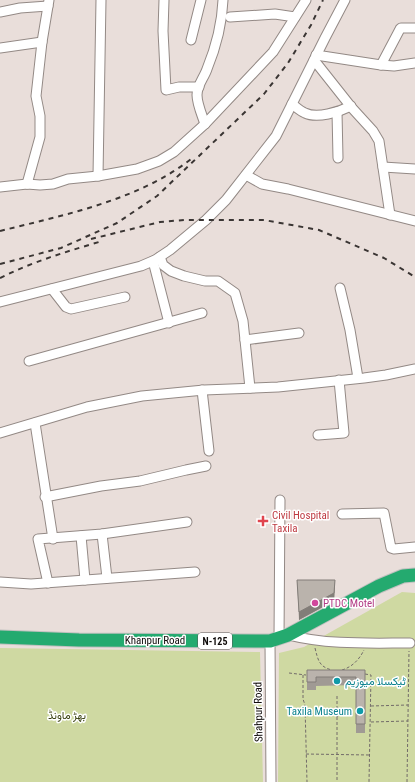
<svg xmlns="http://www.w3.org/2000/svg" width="415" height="782" viewBox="0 0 415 782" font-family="'Roboto Condensed',Vazirmatn,sans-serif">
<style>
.green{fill:#cfd9a2}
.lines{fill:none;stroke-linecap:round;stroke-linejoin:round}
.minor-casing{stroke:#938985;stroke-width:11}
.highway-casing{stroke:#c1c0bf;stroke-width:15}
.path{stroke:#726b69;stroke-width:1;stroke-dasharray:3 2;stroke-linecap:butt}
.minor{stroke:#fff;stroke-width:9}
.highway{stroke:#24aa6f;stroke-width:13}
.rail{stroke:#3a3533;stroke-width:2;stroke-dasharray:5 5;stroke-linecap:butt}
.wall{fill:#a09a94}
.shaded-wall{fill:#827d78}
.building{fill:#bab3ac;stroke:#827d78}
.health-dot{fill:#e0444e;stroke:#fff;stroke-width:1.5}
.hotel-dot{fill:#d1479c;stroke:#fff;stroke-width:1.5}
.culture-dot{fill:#0f9aa8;stroke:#fff;stroke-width:1.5}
.labels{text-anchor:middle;stroke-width:3;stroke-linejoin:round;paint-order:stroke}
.shield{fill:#fff;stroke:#575454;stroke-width:1}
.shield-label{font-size:10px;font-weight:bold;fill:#0f0b0a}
.health-label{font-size:11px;fill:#be3a42;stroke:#fff;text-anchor:start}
.hotel-label{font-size:11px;fill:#b23c85;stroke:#fff;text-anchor:start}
.street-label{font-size:11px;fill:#0f0b0a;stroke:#fff}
.culture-label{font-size:11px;fill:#0d838f;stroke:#fff;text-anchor:start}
.park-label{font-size:11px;fill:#3b4214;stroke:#fff}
</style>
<rect width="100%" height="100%" fill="#e9deda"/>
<g class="green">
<path d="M 402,592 L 415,593 L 415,782 L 278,782 L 279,653 L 304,647 Z"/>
<path d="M 0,648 L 260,652 L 263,782 L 0,782 Z"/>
</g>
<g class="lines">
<defs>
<g id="minor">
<path d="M 164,0 L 163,31 L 166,90 L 179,87 L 199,87"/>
<path d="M 0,12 L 20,8 L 48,6"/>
<path d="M 230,17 L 275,14 L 295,17"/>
<path d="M 191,40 L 201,0"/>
<path d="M 0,48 L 42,42"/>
<path d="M 316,55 L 381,65 L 394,66 L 415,63"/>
<path d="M 314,60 L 352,108 L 373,131 L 379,141 L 390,215"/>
<path d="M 381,65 L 400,29 L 401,28 L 415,28"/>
<path d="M 292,104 C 296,107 300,111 305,113 C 317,119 339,112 351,106"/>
<path d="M 337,112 L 338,158"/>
<path d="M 205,124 C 202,115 197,104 197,95 C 197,85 204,78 207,69 C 216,47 222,24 223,0"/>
<path d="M 383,167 L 415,169"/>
<path d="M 246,175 L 262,184 L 288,189 L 415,221"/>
<path d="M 98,176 L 101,0"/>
<path d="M 27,184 L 40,137 L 40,116 L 36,96 L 42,42 L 49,0"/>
<path d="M 0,187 L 27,184 L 40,185 L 53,184 L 68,179 L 98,176 L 137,169 L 159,161 L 174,152 L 205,124 L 273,52 L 306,0"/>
<path d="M 160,257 L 163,265 L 171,271 L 184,276 L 205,281 L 218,281 L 235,293 L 243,321 L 250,388"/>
<path d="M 153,261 L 169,323"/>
<path d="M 340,288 L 350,330 L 358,378"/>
<path d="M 52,289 L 66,307 L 71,309 L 125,297"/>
<path d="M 0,302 L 141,266 L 155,260 L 170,250 L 206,220 L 226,200 L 276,136 L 325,38 L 345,0"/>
<path d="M 245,340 L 299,333"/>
<path d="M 29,361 L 202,313"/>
<path d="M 202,390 L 209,451"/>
<path d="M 35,423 L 53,539"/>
<path d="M 0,433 L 87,407 L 142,396 L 204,390 L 278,387 L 364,378 L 386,375 L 415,369"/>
<path d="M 318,435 L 344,433 L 339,380"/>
<path d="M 45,497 L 101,486 L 140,481 L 186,470 L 206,466"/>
<path d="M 342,514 L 384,513 L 391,548 L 394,549 L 415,547"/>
<path d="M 102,534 L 107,578"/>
<path d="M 81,536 L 85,580"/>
<path d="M 0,582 L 31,584 L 195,572"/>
<path d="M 48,583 L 38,539 L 102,534 L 187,522"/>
<path d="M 288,635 C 328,645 369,643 410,643"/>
<path d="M 279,639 L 280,500"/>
<path d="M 270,641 L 271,782"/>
</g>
<path id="highway" d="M 0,637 L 79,640 L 270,641 L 288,635 L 379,586 L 403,576 L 415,575"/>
</defs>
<use href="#minor" class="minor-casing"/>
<use href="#highway" class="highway-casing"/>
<g class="path">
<path d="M 315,648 C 318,660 319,667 332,670"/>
<path d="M 342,670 C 352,667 359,660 364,650"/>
<path d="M 289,673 L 306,675"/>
<path d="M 365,674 L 371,675 L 369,782"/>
<path d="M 303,675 L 303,699 L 305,705 L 307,782"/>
<path d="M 337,696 L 337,710"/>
<path d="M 371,706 L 408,705"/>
<path d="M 305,714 L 334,714 L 337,711 L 340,714 L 337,717 L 334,714"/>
<path d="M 341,714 L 353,714"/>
<path d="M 337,717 L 337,782"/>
<path d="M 371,722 L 408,721"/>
<path d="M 306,754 L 369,755"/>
<path d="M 407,782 L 409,651"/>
</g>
<use href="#minor" class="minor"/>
<use href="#highway" class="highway"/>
<g class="rail">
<path d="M 0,231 C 64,215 139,200 191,159"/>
<path d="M 91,239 L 160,222 L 184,220 L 264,220 L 319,230 L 384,258 L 415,277"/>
<path d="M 0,264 L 61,248 L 117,223 L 157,196 L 264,94 L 288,63 L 311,25 L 323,0"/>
<path d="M 0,278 C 32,262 65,252 99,242"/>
</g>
</g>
<g class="wall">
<path d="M 297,580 L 335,588 L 334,601 L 299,620 Z"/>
<path d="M 307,670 L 365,670 L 365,733 L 356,733 L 356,685 L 316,686 L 316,690 L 307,690 Z"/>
</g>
<path class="shaded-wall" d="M 335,580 L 334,601 L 299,620 L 299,612 Z"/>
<g class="building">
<path d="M 297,580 L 335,580 L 334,593 L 299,612 Z"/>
<path d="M 307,670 L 365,670 L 365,724 L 356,724 L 356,677 L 316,677 L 316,682 L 307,682 Z"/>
</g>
<path class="health-dot" d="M261 515h4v4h4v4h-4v4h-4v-4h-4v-4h4z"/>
<circle class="hotel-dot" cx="315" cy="603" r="4"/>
<g class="culture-dot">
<circle cx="337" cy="681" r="4"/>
<circle cx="360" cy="711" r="4"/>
</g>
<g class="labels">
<rect class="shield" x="198" y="633" width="34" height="16" rx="3"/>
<g class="shield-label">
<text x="215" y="645">N-125</text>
</g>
<g class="health-label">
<text x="272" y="519">Civil Hospital<tspan x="272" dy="13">Taxila</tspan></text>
</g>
<g class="hotel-label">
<text x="323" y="607">PTDC Motel</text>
</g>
<g class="street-label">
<text x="155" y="644">Khanpur Road</text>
<text transform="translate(258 712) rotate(-91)" y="4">Shahpur Road</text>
</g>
<g class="culture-label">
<text x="345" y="685">ٹیکسلا میوزیم</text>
<text x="352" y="715" text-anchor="end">Taxila Museum</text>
</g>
<g class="park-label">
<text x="67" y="719">بھڑ ماونڈ</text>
</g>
</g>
</svg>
